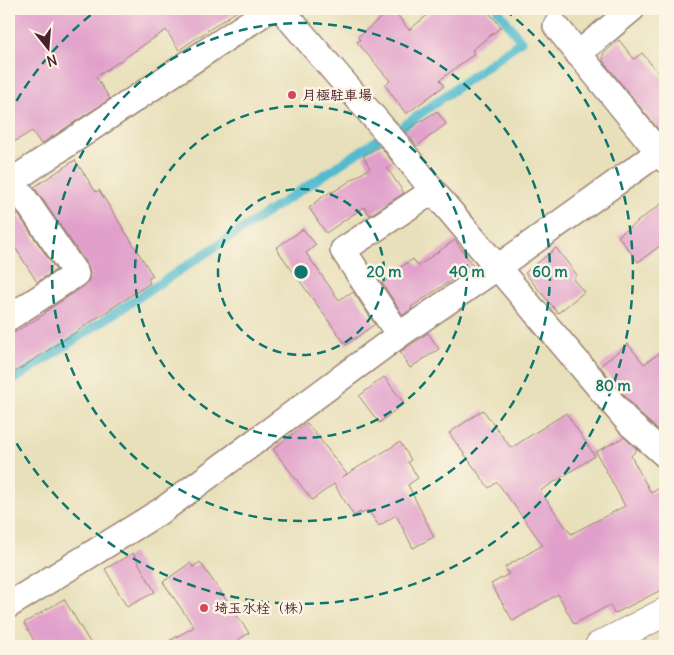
<svg xmlns="http://www.w3.org/2000/svg" width="674" height="655" viewBox="0 0 674 655" font-family="Delius,'Klee One',sans-serif">
<style>
.lines{fill:none;stroke-linecap:round;stroke-linejoin:round}
.stream{stroke:#52bbcf;stroke-width:9}
.building{fill:#e1a0cb}
.minor-casing{stroke:#998072;stroke-width:28}
.tertiary-casing{stroke:#998072;stroke-width:30}
.minor{stroke:#fff;stroke-width:25}
.tertiary{stroke:#fff;stroke-width:28}
.ring{fill:none;stroke:#0f766e;stroke-width:2.5;stroke-dasharray:9 6}
.poi-dot{fill:#d1495b;stroke:#fcf5e5;stroke-width:2}
.labels{text-anchor:middle;stroke-width:5;stroke-linejoin:round;paint-order:stroke}
.poi-label{font-size:14px;font-weight:bold;fill:#4a1f2b;stroke:#fcf5e5;text-anchor:start}
.centre{fill:#0f766e;stroke:#fcf5e5;stroke-width:2.5}
.ring-label{font-size:15px;text-anchor:middle;font-weight:bold;fill:#0f766e;stroke:#fcf5e5;stroke-width:5;stroke-linejoin:round;paint-order:stroke}
</style>
<rect width="100%" height="100%" fill="#fcf5e5"/>
<filter id="ink" filterUnits="userSpaceOnUse"><feTurbulence type="fractalNoise" baseFrequency=".02" numOctaves="2"/><feDisplacementMap in="SourceGraphic" scale="10" xChannelSelector="R" yChannelSelector="G"/><feConvolveMatrix kernelMatrix="1 2 1 2 8 2 1 2 1" color-interpolation-filters="sRGB"/></filter>
<filter id="wash" filterUnits="userSpaceOnUse"><feTurbulence type="fractalNoise" baseFrequency=".0096" numOctaves="4" result="noise"/><feDisplacementMap in="SourceGraphic" scale="20" xChannelSelector="R" yChannelSelector="G"/><feGaussianBlur stdDeviation="1.12" result="paint"/><feColorMatrix in="noise" values="0 0 0 0 0 0 0 0 0 0 0 0 0 0 0 0 0 1.4 0 .05"/><feComposite in="paint" operator="in"/></filter>
<g filter="url(#wash)">
<rect width="100%" height="100%" fill="#e8e0ba"/>
<g class="lines">
<g class="stream">
<path d="M 398,130 L 521,41 L 497,9"/>
<path d="M 9,383 L 377,140"/>
</g>
</g>
<g id="blocks">
<g class="building">
<path d="M 9,9 L 240,9 L 179,50 L 166,30 L 96,77 L 110,99 L 41,144 L 32,131 L 9,145 Z"/>
<path d="M 435,9 L 486,9 L 501,27 L 472,50 L 474,54 L 440,80 L 444,86 L 406,114 L 385,85 L 390,81 L 357,42 L 360,40 L 358,37 L 390,10 L 392,14 L 395,12 L 409,30 Z"/>
<path d="M 619,40 L 634,59 L 642,53 L 665,81 L 665,138 L 603,61 L 603,54 Z"/>
<path d="M 437,111 L 446,124 L 417,146 L 405,131 Z"/>
<path d="M 380,146 L 394,164 L 387,168 L 404,193 L 370,215 L 364,207 L 326,233 L 309,208 L 315,204 L 314,203 L 332,191 L 333,192 L 370,168 L 363,156 Z"/>
<path d="M 75,160 L 96,192 L 99,190 L 153,276 L 148,279 L 150,283 L 9,376 L 9,336 L 46,313 L 45,312 L 84,286 L 89,280 L 90,273 L 88,266 L 34,187 Z"/>
<path d="M 665,201 L 665,242 L 638,262 L 618,236 Z"/>
<path d="M 18,214 L 56,270 L 37,282 L 9,238 L 9,220 Z"/>
<path d="M 303,229 L 316,245 L 306,253 L 339,300 L 348,294 L 349,295 L 353,292 L 375,324 L 346,345 L 276,248 Z"/>
<path d="M 455,240 L 473,266 L 411,307 L 412,309 L 403,315 L 382,283 L 397,274 L 394,271 L 413,259 L 418,266 Z"/>
<path d="M 556,248 L 577,275 L 573,279 L 584,292 L 558,313 L 525,273 Z"/>
<path d="M 428,333 L 439,349 L 410,368 L 400,352 Z"/>
<path d="M 628,344 L 644,364 L 665,349 L 665,420 L 657,429 L 640,414 L 600,366 Z"/>
<path d="M 384,377 L 404,403 L 379,423 L 359,396 Z"/>
<path d="M 483,410 L 511,448 L 566,413 L 595,456 L 540,491 L 571,534 L 625,506 L 596,452 L 624,437 L 637,449 L 631,456 L 651,493 L 665,485 L 665,588 L 614,614 L 610,605 L 574,624 L 558,594 L 513,621 L 491,584 L 509,574 L 505,567 L 543,545 L 497,482 L 489,488 L 449,433 Z"/>
<path d="M 307,423 L 347,474 L 342,477 L 400,442 L 411,460 L 408,462 L 418,478 L 408,485 L 434,537 L 413,548 L 396,515 L 379,526 L 368,510 L 361,514 L 360,512 L 354,516 L 334,484 L 312,500 L 273,449 Z"/>
<path d="M 133,553 L 155,592 L 127,607 L 105,569 Z"/>
<path d="M 200,562 L 249,633 L 229,646 L 160,646 L 194,627 L 163,582 L 190,563 L 193,567 Z"/>
<path d="M 64,599 L 92,646 L 37,646 L 24,623 Z"/>
</g>
</g>
</g>
<g filter="url(#ink)">
<use href="#blocks" fill-opacity="0" stroke="#998072" stroke-width="1"/>
<g class="lines">
<defs>
<g id="minor">
<path d="M 281,9 L 395,142 L 433,191 L 630,424 L 665,455"/>
<path d="M 556,26 L 665,160"/>
<path d="M 578,54 L 632,9"/>
<path d="M 9,183 L 270,9"/>
<path d="M 9,315 L 10,317 L 76,274 L 12,180"/>
<path d="M 399,335 L 343,250 L 433,191"/>
<path d="M 9,605 L 164,509 L 399,335 L 498,267 L 659,152"/>
</g>
<path id="tertiary" d="M 599,646 L 665,612"/>
</defs>
<use href="#minor" class="minor-casing"/>
<use href="#tertiary" class="tertiary-casing"/>
<use href="#minor" class="minor"/>
<use href="#tertiary" class="tertiary"/>
</g>
</g>
<g class="ring">
<circle cx="301" cy="272" r="83"/>
<circle cx="301" cy="272" r="166"/>
<circle cx="301" cy="272" r="249"/>
<path d="M9 114A332 332 0 0 1 97 10M505 10A332 332 0 1 1 9 430"/>
</g>
<g class="poi-dot">
<circle cx="292" cy="95" r="5"/>
<circle cx="204" cy="608" r="5"/>
</g>
<g class="labels">
<g class="poi-label">
<text x="302" y="100">月極駐車場</text>
<text x="214" y="613">埼玉水栓（株）</text>
</g>
</g>
<circle cx="301" cy="272" r="8" class="centre"/>
<g class="ring-label">
<text x="384" y="277">20 m</text>
<text x="467" y="277">40 m</text>
<text x="550" y="277">60 m</text>
<text x="613" y="391">80 m</text>
</g>
<rect width="674" height="655" fill="none" stroke="#fcf5e5" stroke-width="30"/>
<g transform="translate(48 48) rotate(163)" stroke="#fcf5e5" stroke-width="4" paint-order="stroke">
<path d="M0-4L9 19L0 12L-9 19Z" fill="#4a1f2b"/>
<text y="-8" font-size="14" font-weight="bold" text-anchor="middle" fill="#4a1f2b">N</text>
</g>
</svg>
